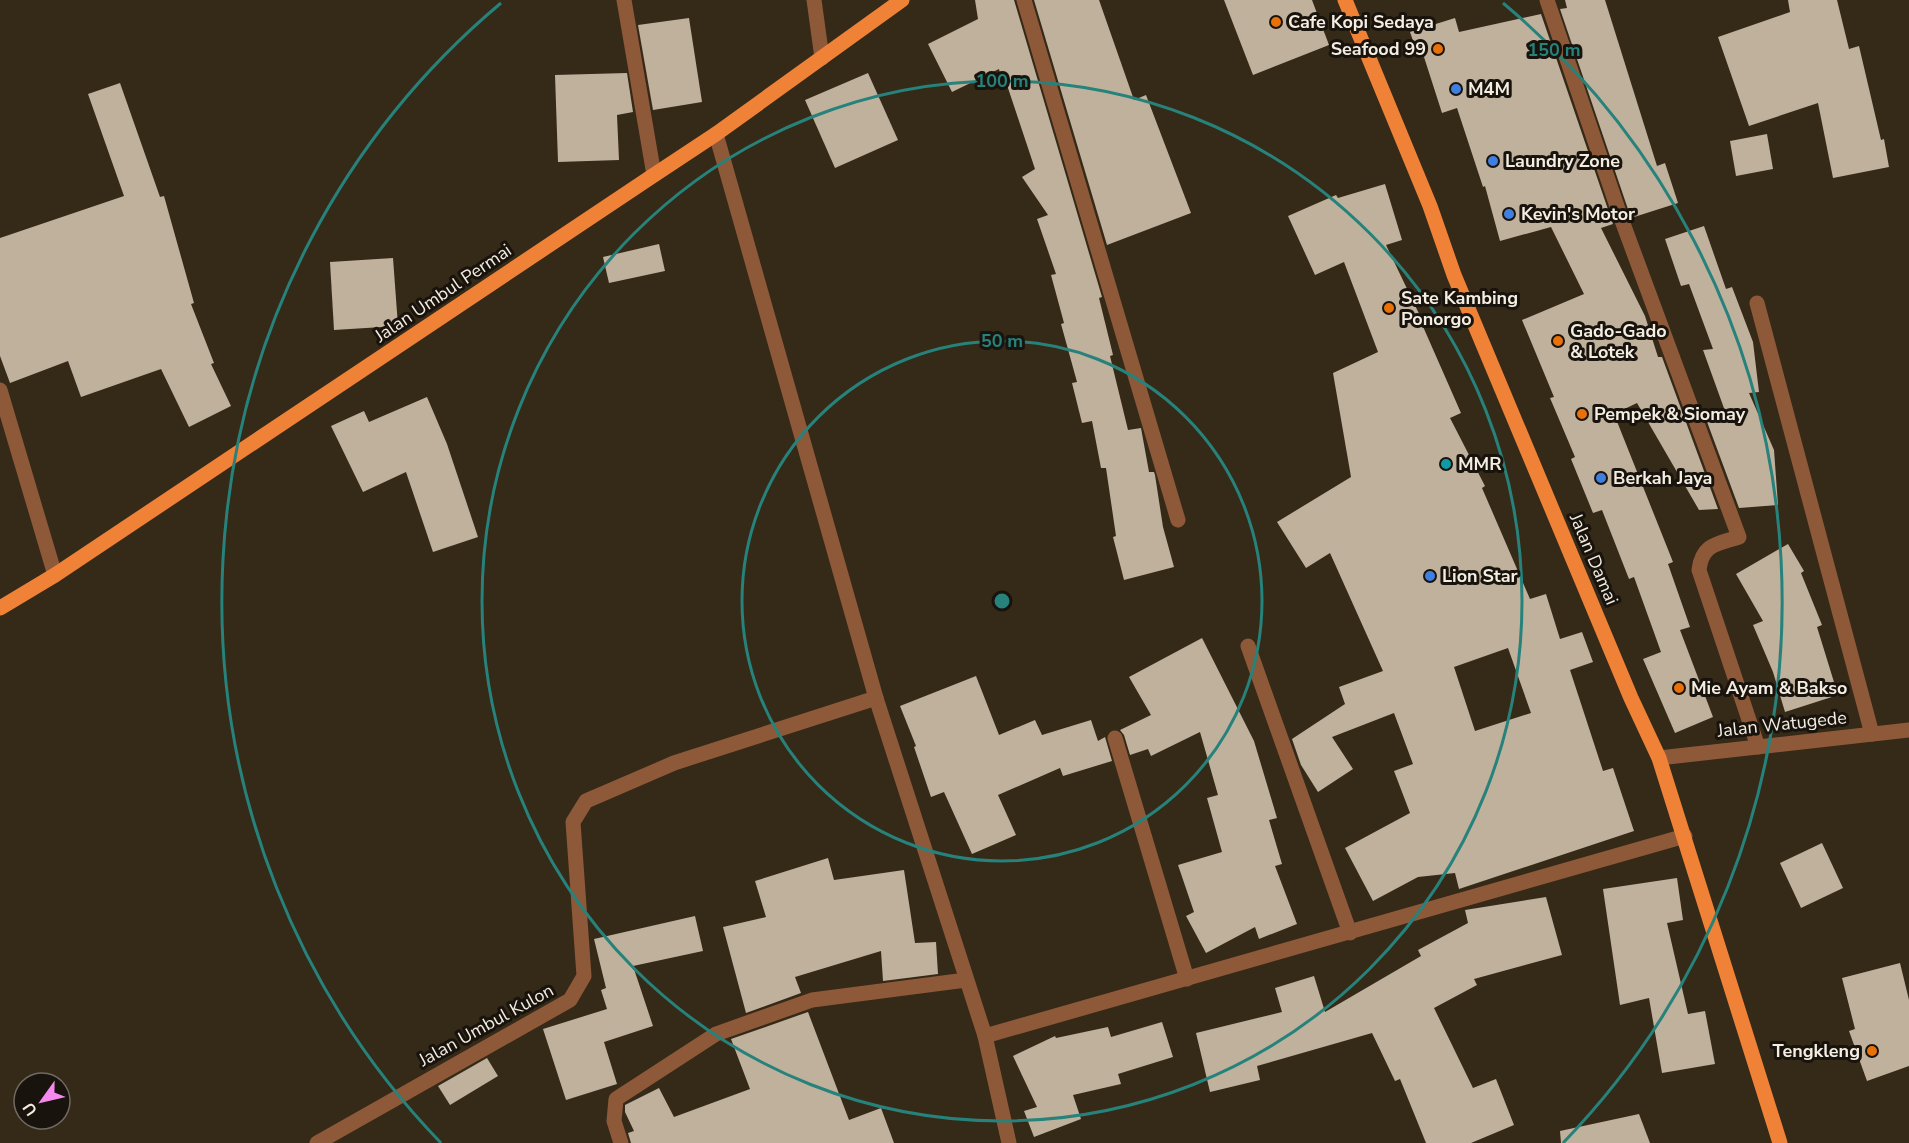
<svg xmlns="http://www.w3.org/2000/svg" width="1909" height="1143" viewBox="0 0 1909 1143" font-family="'Nunito Sans',sans-serif">
<style>
.building{fill:#c0b19d;fill-rule:evenodd}
.lines{fill:none;stroke-linecap:round;stroke-linejoin:round}
.minor{stroke:#8e5939;stroke-width:15}
.major{stroke:#f08238;stroke-width:15}
.ring{fill:none;stroke:#26827a;stroke-width:3}
.food-dot{fill:#e8710a;stroke:#18130c;stroke-width:2}
.shop-dot{fill:#3f7fe0;stroke:#18130c;stroke-width:2}
.culture-dot{fill:#0f9aa8;stroke:#18130c;stroke-width:2}
.labels{text-anchor:middle;stroke-width:6;stroke-linejoin:round;paint-order:stroke}
.poi-label{font-size:18px;font-weight:bold;fill:#f4ede2;stroke:#18130c;text-anchor:start}
.street-label{font-size:18px;fill:#f4ede2;stroke:#18130c}
.centre{fill:#26827a;stroke:#18130c;stroke-width:3}
.ring-label{font-size:18px;text-anchor:middle;font-weight:bold;fill:#26827a;stroke:#18130c;stroke-width:6;stroke-linejoin:round;paint-order:stroke}
</style>
<rect width="100%" height="100%" fill="#352918"/>
<g class="building">
<path d="M 975,0 L 1014,0 L 1102,297 L 1099,298 L 1113,355 L 1110,356 L 1128,430 L 1141,428 L 1149,472 L 1154,472 L 1155,475 L 1163,527 L 1174,567 L 1124,580 L 1113,537 L 1116,536 L 1106,468 L 1101,468 L 1092,421 L 1082,423 L 1072,383 L 1077,382 L 1061,324 L 1064,323 L 1051,275 L 1056,274 L 1037,219 L 1048,215 L 1022,177 L 1035,169 L 1007,85 L 1003,86 L 999,69 L 952,92 L 928,44 L 978,19 Z"/>
<path d="M 1034,0 L 1099,0 L 1134,100 L 1146,95 L 1191,213 L 1107,245 Z"/>
<path d="M 1224,0 L 1312,0 L 1329,45 L 1253,75 Z"/>
<path d="M 1565,0 L 1605,0 L 1657,166 L 1665,163 L 1678,203 L 1631,218 L 1560,9 L 1567,8 Z"/>
<path d="M 1788,0 L 1837,0 L 1849,49 L 1859,46 L 1881,140 L 1884,139 L 1889,167 L 1833,178 L 1818,103 L 1749,126 L 1718,37 L 1790,12 Z"/>
<path d="M 1541,14 L 1613,224 L 1601,228 L 1645,316 L 1658,357 L 1662,357 L 1718,509 L 1699,510 L 1637,403 L 1614,414 L 1673,562 L 1668,564 L 1690,627 L 1680,630 L 1713,717 L 1675,733 L 1643,659 L 1661,652 L 1634,577 L 1629,579 L 1602,510 L 1593,513 L 1571,459 L 1575,457 L 1550,398 L 1554,397 L 1522,320 L 1584,294 L 1551,227 L 1500,241 L 1485,186 L 1483,187 L 1457,108 L 1442,113 L 1424,57 L 1419,58 L 1410,32 L 1455,18 L 1459,32 Z"/>
<path d="M 689,18 L 702,102 L 653,110 L 638,25 Z"/>
<path d="M 627,73 L 633,112 L 617,115 L 619,160 L 558,162 L 555,75 Z"/>
<path d="M 868,73 L 898,140 L 835,168 L 805,100 Z"/>
<path d="M 120,83 L 160,197 L 164,196 L 194,303 L 191,304 L 214,363 L 211,364 L 231,406 L 189,427 L 161,369 L 81,397 L 68,361 L 10,383 L 0,356 L 0,238 L 124,196 L 88,94 Z"/>
<path d="M 1767,134 L 1773,169 L 1736,176 L 1730,141 Z"/>
<path d="M 1385,184 L 1402,240 L 1386,245 L 1423,322 L 1421,322 L 1461,413 L 1450,418 L 1485,486 L 1482,488 L 1530,599 L 1546,594 L 1560,639 L 1582,632 L 1593,662 L 1570,670 L 1603,771 L 1613,768 L 1634,831 L 1459,889 L 1455,873 L 1418,877 L 1373,901 L 1345,848 L 1410,813 L 1394,771 L 1413,764 L 1394,713 L 1332,737 L 1353,769 L 1318,792 L 1301,765 L 1292,739 L 1345,704 L 1339,687 L 1383,671 L 1330,553 L 1306,568 L 1277,522 L 1351,477 L 1333,373 L 1378,352 L 1344,262 L 1315,275 L 1288,216 L 1336,195 L 1338,198 ZM 1508,648 L 1531,713 L 1475,731 L 1454,667 Z"/>
<path d="M 1704,226 L 1726,289 L 1732,287 L 1753,342 L 1759,392 L 1749,393 L 1774,450 L 1778,505 L 1739,508 L 1706,419 L 1725,411 L 1703,350 L 1713,349 L 1689,284 L 1681,286 L 1665,239 Z"/>
<path d="M 659,244 L 665,271 L 609,283 L 603,257 Z"/>
<path d="M 393,258 L 398,326 L 334,330 L 330,262 Z"/>
<path d="M 427,397 L 447,444 L 478,537 L 433,552 L 406,472 L 363,492 L 331,426 L 364,411 L 369,422 Z"/>
<path d="M 1788,544 L 1804,571 L 1801,573 L 1822,625 L 1817,627 L 1838,695 L 1785,712 L 1773,672 L 1753,625 L 1763,621 L 1736,574 Z"/>
<path d="M 1202,638 L 1254,741 L 1277,818 L 1269,820 L 1282,864 L 1275,866 L 1297,924 L 1259,939 L 1255,927 L 1206,953 L 1186,916 L 1194,912 L 1178,865 L 1222,852 L 1207,798 L 1218,795 L 1200,732 L 1151,756 L 1148,749 L 1130,755 L 1124,735 L 1120,730 L 1151,715 L 1129,677 Z"/>
<path d="M 976,676 L 999,735 L 1035,720 L 1042,735 L 1091,720 L 1098,741 L 1105,737 L 1112,761 L 1063,776 L 1060,768 L 998,795 L 1016,835 L 972,854 L 944,792 L 931,797 L 914,747 L 916,746 L 900,706 Z"/>
<path d="M 1822,843 L 1843,888 L 1801,908 L 1780,863 Z"/>
<path d="M 828,858 L 834,880 L 904,870 L 915,943 L 936,942 L 938,974 L 883,981 L 881,951 L 795,977 L 801,993 L 746,1013 L 723,927 L 766,917 L 755,881 Z"/>
<path d="M 1677,878 L 1683,920 L 1667,923 L 1688,1014 L 1705,1011 L 1715,1064 L 1662,1073 L 1649,998 L 1620,1005 L 1603,889 Z"/>
<path d="M 1546,897 L 1562,955 L 1474,979 L 1477,985 L 1434,1008 L 1473,1088 L 1496,1079 L 1514,1125 L 1471,1143 L 1426,1143 L 1400,1079 L 1395,1081 L 1372,1033 L 1257,1066 L 1260,1080 L 1210,1092 L 1196,1033 L 1282,1012 L 1275,988 L 1314,976 L 1325,1012 L 1421,956 L 1418,950 L 1468,923 L 1465,910 Z"/>
<path d="M 695,916 L 703,951 L 633,966 L 653,1026 L 604,1042 L 617,1084 L 566,1100 L 543,1029 L 607,1009 L 601,990 L 606,988 L 594,939 Z"/>
<path d="M 1900,963 L 1909,1000 L 1909,1066 L 1867,1081 L 1849,1031 L 1855,1029 L 1842,978 Z"/>
<path d="M 808,1012 L 849,1120 L 881,1108 L 894,1143 L 631,1143 L 628,1133 L 634,1131 L 625,1112 L 625,1105 L 659,1088 L 674,1117 L 750,1089 L 731,1039 Z"/>
<path d="M 1162,1022 L 1173,1057 L 1118,1074 L 1121,1084 L 1073,1095 L 1081,1119 L 1034,1137 L 1024,1111 L 1037,1107 L 1013,1056 L 1055,1036 L 1056,1038 L 1108,1027 L 1111,1037 Z"/>
<path d="M 487,1058 L 498,1076 L 450,1105 L 438,1086 Z"/>
<path d="M 1639,1114 L 1650,1143 L 1561,1143 L 1560,1131 Z"/>
</g>
<g class="lines">
<g class="minor">
<path d="M 624,0 L 654,175"/>
<path d="M 814,0 L 822,58"/>
<path d="M 1024,0 L 1178,520"/>
<path d="M 1547,0 L 1621,218 L 1739,537 C 1717,544 1702,544 1699,570 L 1758,747"/>
<path d="M 716,134 L 876,698 L 985,1036 L 1009,1143"/>
<path d="M 1757,303 L 1872,734"/>
<path d="M 0,390 L 55,575"/>
<path d="M 1248,646 L 1350,933"/>
<path d="M 1115,738 L 1187,979"/>
<path d="M 1659,758 L 1909,730"/>
<path d="M 985,1036 L 1685,836"/>
<path d="M 317,1143 L 570,1000 L 584,976 L 573,822 L 586,801 L 674,763 L 876,698"/>
<path d="M 621,1143 L 614,1121 L 616,1099 L 716,1034 L 812,1000 L 966,980"/>
</g>
<g class="major">
<path d="M 1345,0 L 1430,206 L 1454,275 L 1631,698 L 1659,758 L 1780,1143"/>
<path d="M 0,608 L 55,575 L 654,175 L 716,134 L 902,0"/>
</g>
</g>
<g class="ring">
<circle cx="1002" cy="601" r="260"/>
<circle cx="1002" cy="601" r="520"/>
<path d="M441 1143A780 780 0 0 1 501 3M1503 3A780 780 0 0 1 1563 1143"/>
</g>
<g class="food-dot">
<circle cx="1276" cy="22" r="6"/>
<circle cx="1438" cy="49" r="6"/>
<circle cx="1389" cy="308" r="6"/>
<circle cx="1558" cy="341" r="6"/>
<circle cx="1582" cy="414" r="6"/>
<circle cx="1679" cy="688" r="6"/>
<circle cx="1872" cy="1051" r="6"/>
</g>
<g class="shop-dot">
<circle cx="1456" cy="89" r="6"/>
<circle cx="1493" cy="161" r="6"/>
<circle cx="1509" cy="214" r="6"/>
<circle cx="1601" cy="478" r="6"/>
<circle cx="1430" cy="576" r="6"/>
</g>
<circle class="culture-dot" cx="1446" cy="464" r="6"/>
<g class="labels">
<g class="poi-label">
<text x="1288" y="28">Cafe Kopi Sedaya</text>
<text x="1426" y="55" text-anchor="end">Seafood 99</text>
<text x="1468" y="95">M4M</text>
<text x="1505" y="167">Laundry Zone</text>
<text x="1521" y="220">Kevin's Motor</text>
<text x="1401" y="304">Sate Kambing<tspan x="1401" dy="21">Ponorgo</tspan></text>
<text x="1570" y="337">Gado-Gado<tspan x="1570" dy="21">&amp; Lotek</tspan></text>
<text x="1594" y="420">Pempek &amp; Siomay</text>
<text x="1458" y="470">MMR</text>
<text x="1613" y="484">Berkah Jaya</text>
<text x="1442" y="582">Lion Star</text>
<text x="1691" y="694">Mie Ayam &amp; Bakso</text>
<text x="1860" y="1057" text-anchor="end">Tengkleng</text>
</g>
<g class="street-label">
<text transform="translate(443 293) rotate(-34)" y="6">Jalan Umbul Permai</text>
<text transform="translate(1594 559) rotate(67)" y="6">Jalan Damai</text>
<text transform="translate(1782 724) rotate(-6)" y="6">Jalan Watugede</text>
<text transform="translate(486 1025) rotate(-29)" y="6">Jalan Umbul Kulon</text>
</g>
</g>
<circle cx="1002" cy="601" r="9" class="centre"/>
<g class="ring-label">
<text x="1554" y="56">150 m</text>
<text x="1002" y="87">100 m</text>
<text x="1002" y="347">50 m</text>
</g>
<g transform="translate(42 1101) rotate(236)"><circle r="28" fill="#18130c" stroke="#706a62" stroke-width="1.5"/>
<path d="M0-4.5L10 22L0 15L-10 22Z" fill="#f589ee"/>
<text y="-9" font-size="16" font-weight="bold" text-anchor="middle" fill="#f4ede2">U</text>
</g>
</svg>
